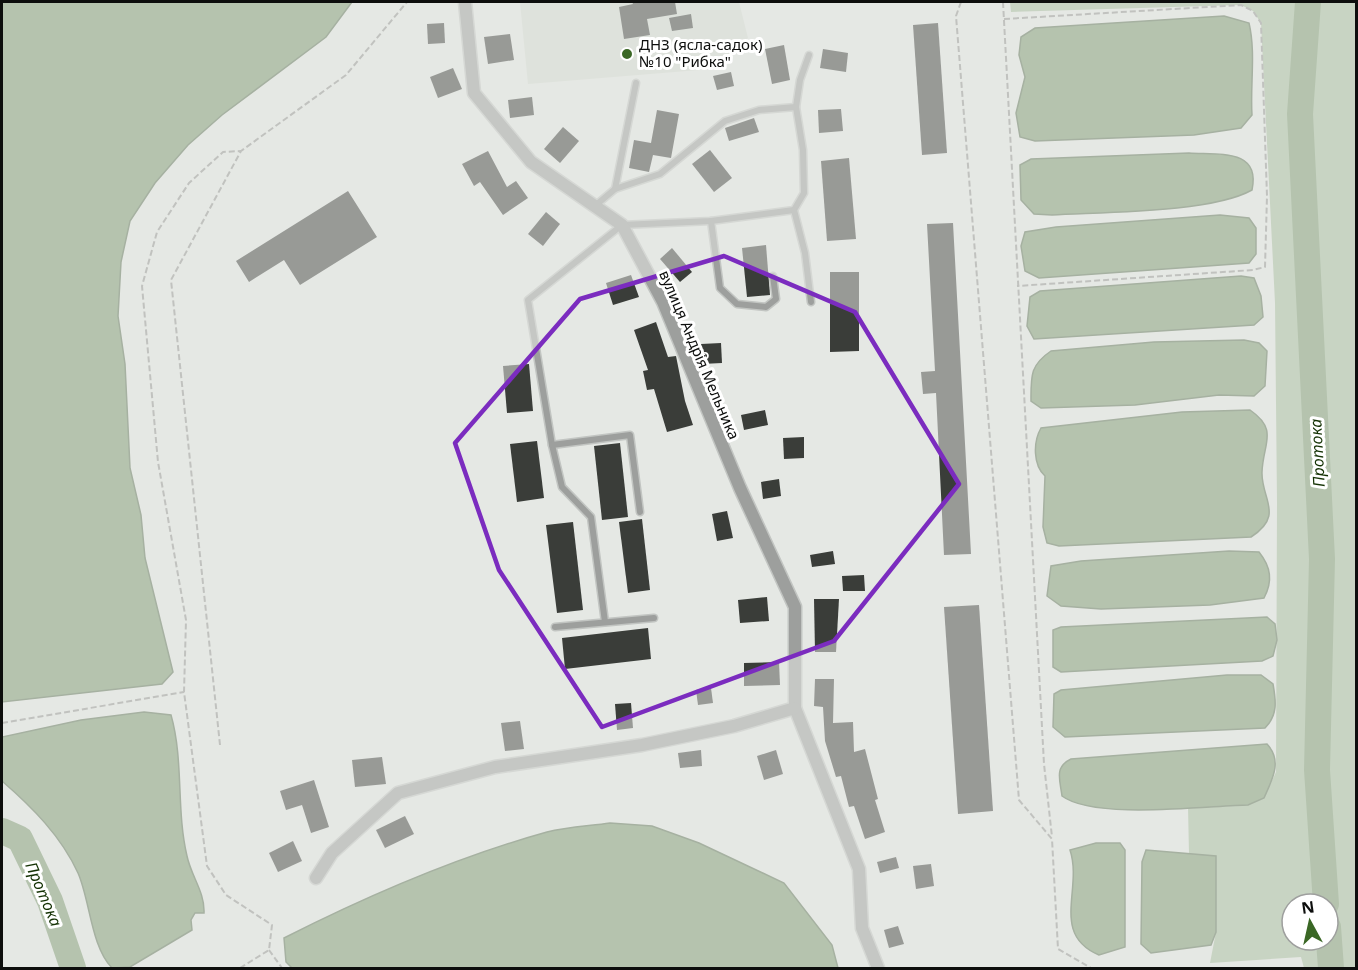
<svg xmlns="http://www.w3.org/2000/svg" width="1358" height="970" viewBox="0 0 1358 970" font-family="'Noto Sans',sans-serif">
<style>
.built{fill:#d5dcd2}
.green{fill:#a5bd9c;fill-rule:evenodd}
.water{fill:#7a986e;stroke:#596f51;stroke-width:1.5}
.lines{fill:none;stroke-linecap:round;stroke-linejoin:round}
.river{stroke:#7a986e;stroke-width:26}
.building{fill:#3a3d39}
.lane-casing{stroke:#c2c5c2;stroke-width:9}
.street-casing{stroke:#c2c5c2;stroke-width:15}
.path{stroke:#949693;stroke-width:2;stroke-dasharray:6 3;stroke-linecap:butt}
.lane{stroke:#9d9f9d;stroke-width:6}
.street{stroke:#9d9f9d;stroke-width:12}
.marked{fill:none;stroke:#7b2cbf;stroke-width:4.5;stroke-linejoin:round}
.poi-dot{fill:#3a6725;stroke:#fff;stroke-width:2}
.labels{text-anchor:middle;stroke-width:6;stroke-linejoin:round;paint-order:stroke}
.poi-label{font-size:15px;fill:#0d0e0d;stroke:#fff;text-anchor:start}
.street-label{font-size:15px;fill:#0d0e0d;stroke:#fff}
.water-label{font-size:16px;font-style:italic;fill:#143204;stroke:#fff}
</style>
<rect width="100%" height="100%" fill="#e5e8e4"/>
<path class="built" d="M 520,2 L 739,2 L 748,38 L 711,69 L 528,84 Z"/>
<path class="green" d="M 1010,2 L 1356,2 L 1356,968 L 1304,968 L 1301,957 L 1210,963 L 1216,932 L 1216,856 L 1189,854 L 1188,807 L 1248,805 L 1264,798 L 1276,772 L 1277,503 L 1275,303 L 1261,23 L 1253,11 L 1241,5 L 1011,12 ZM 1292,904 L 1328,904 L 1328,940 L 1292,940 Z"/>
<g class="water">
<path d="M 2,2 L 352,2 L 326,37 L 222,115 L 188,145 L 155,183 L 130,221 L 121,262 L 118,316 L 125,364 L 130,468 L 141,515 L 145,558 L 173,672 L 162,684 L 2,702 Z"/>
<path d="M 1224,16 L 1249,23 C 1256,53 1250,85 1252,115 L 1241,128 L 1194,135 L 1035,141 L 1020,137 L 1016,113 L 1025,77 L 1019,55 L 1021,37 L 1035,28 Z"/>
<path d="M 1189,153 C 1218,155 1261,148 1252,190 C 1211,213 1102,212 1052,215 L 1034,214 L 1021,200 L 1020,165 L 1031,159 Z"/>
<path d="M 1220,215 L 1249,218 L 1256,228 L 1256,254 L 1249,263 L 1039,278 L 1025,271 L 1021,246 L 1025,232 L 1056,227 Z"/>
<path d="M 1241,276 L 1254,278 L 1261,296 L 1263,317 L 1254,325 L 1034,339 L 1027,326 L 1030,297 L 1040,291 Z"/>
<path d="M 1244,340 L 1259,343 L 1267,351 L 1265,386 L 1254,396 L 1219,395 L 1135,405 L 1041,408 L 1031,401 C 1031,376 1030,365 1051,351 L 1154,342 Z"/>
<path d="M 1250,410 C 1279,430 1263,443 1262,472 C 1261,499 1285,515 1251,537 L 1059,546 L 1047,543 L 1043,527 L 1045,476 C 1033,465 1033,442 1041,428 L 1182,412 Z"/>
<path d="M 1229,551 L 1259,552 C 1271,567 1273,581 1264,598 L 1210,605 L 1101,609 L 1061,606 L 1047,596 L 1051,566 L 1081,561 Z"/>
<path d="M 1267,617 L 1275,624 L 1277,640 L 1273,656 L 1262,661 L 1061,672 L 1053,667 L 1053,630 L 1061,627 Z"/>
<path d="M 1227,675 L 1261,675 L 1273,684 C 1276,701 1278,715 1265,728 L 1065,737 L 1053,727 L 1054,694 L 1061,690 Z"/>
<path d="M 144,712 L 171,715 C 184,761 176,810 187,856 C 191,876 205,892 204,913 L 195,913 L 191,920 L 192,930 L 130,967 L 112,968 C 91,947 90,900 78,873 C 61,836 32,807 2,781 L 2,737 L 81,720 Z"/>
<path d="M 1267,744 C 1283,761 1272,780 1264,798 L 1248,805 C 1205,806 1094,820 1062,796 C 1060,780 1054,767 1071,759 Z"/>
<path d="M 610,823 L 652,826 L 699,843 L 784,883 L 832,945 L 838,968 L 292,968 L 286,962 L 284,938 C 367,896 457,857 547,832 C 567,827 589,826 610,823 Z"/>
<path d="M 1096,843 L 1120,843 L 1125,850 L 1125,947 L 1099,955 C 1050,934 1083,889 1070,850 Z"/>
<path d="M 1146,850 L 1216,856 L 1216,932 L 1211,945 L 1151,953 L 1141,944 L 1142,862 Z"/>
</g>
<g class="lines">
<g class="river">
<path d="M 1308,2 L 1300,114 L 1322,559 L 1317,770 L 1326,904"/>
<path d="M 2,831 L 20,839 L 50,901 L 73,968"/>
<path d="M 1328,927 L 1331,968"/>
</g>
</g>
<g class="building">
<path d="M 632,2 L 675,2 L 677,14 L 647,19 L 650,35 L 624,39 L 619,7 L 633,4 Z"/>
<path d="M 691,14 L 693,28 L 672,31 L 669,18 Z"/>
<path d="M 444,23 L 445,43 L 428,44 L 427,24 Z"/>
<path d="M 938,23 L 947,153 L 922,155 L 913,25 Z"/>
<path d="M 510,34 L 514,60 L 488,64 L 484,37 Z"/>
<path d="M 784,45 L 790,80 L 772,84 L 765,49 Z"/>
<path d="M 823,49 L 848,53 L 846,72 L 820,68 Z"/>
<path d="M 453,68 L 462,89 L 438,98 L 430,77 Z"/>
<path d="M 731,72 L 734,86 L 717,90 L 713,76 Z"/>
<path d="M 532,97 L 534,115 L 510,118 L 508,100 Z"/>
<path d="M 841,109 L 843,131 L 819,133 L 818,110 Z"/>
<path d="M 657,110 L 679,114 L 671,158 L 653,155 L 649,172 L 629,168 L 634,140 L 651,143 Z"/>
<path d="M 754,118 L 759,132 L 729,141 L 725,128 Z"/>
<path d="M 563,127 L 579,141 L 560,163 L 544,149 Z"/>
<path d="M 710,150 L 732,178 L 714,192 L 692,164 Z"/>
<path d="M 488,151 L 507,187 L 516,181 L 528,198 L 503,215 L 480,182 L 474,186 L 462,164 Z"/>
<path d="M 849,158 L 856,239 L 827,241 L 821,161 Z"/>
<path d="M 348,191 L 377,237 L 300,285 L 284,260 L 249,282 L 236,261 Z"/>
<path d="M 546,212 L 560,224 L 543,246 L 528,234 Z"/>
<path d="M 953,223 L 971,554 L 944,555 L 936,393 L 923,394 L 921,372 L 935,371 L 927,224 Z"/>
<path d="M 766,245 L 770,295 L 747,297 L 742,248 Z"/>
<path d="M 672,248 L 692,272 L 680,282 L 660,259 Z"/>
<path d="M 830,272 L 859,272 L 859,351 L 830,352 Z"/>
<path d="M 631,275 L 639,297 L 613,305 L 606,283 Z"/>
<path d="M 656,322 L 668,357 L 676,356 L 685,401 L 693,425 L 667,432 L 654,389 L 647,390 L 643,371 L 648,370 L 634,330 Z"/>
<path d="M 721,343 L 722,363 L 702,364 L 701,344 Z"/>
<path d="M 529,364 L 533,411 L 507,413 L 503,366 Z"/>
<path d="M 765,410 L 768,425 L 744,430 L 741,415 Z"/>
<path d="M 804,437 L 804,458 L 784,459 L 783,438 Z"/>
<path d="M 537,441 L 544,498 L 517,502 L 510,444 Z"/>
<path d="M 620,443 L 628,517 L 602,520 L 594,446 Z"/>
<path d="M 779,479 L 781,496 L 763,499 L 761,482 Z"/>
<path d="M 727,511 L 733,538 L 717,541 L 712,514 Z"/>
<path d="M 642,519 L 650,590 L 628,593 L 619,522 Z"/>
<path d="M 573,522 L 583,610 L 557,613 L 546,525 Z"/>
<path d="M 833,551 L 835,564 L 812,567 L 810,555 Z"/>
<path d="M 864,575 L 865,591 L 843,591 L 842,576 Z"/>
<path d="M 767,597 L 769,621 L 740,623 L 738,600 Z"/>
<path d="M 814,599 L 839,599 L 836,652 L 815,652 Z"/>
<path d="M 979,605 L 993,811 L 958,814 L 944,607 Z"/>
<path d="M 648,628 L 651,659 L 565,669 L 562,638 Z"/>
<path d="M 779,662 L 780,685 L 744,686 L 744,663 Z"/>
<path d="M 815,679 L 834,679 L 833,723 L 853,722 L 854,752 L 865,749 L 878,799 L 875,800 L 885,832 L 865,839 L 854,806 L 849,807 L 841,776 L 836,777 L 825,741 L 823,707 L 814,706 Z"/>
<path d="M 711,688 L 713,703 L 698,705 L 696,690 Z"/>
<path d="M 631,703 L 633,728 L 617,730 L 615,704 Z"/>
<path d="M 520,721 L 524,749 L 505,751 L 501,723 Z"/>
<path d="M 701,750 L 702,766 L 680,768 L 678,753 Z"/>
<path d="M 776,750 L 783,774 L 764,780 L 757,756 Z"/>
<path d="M 382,757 L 386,784 L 355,787 L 352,760 Z"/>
<path d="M 314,780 L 329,827 L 311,833 L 302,805 L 286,810 L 280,791 Z"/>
<path d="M 405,816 L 414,834 L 385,848 L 376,830 Z"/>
<path d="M 293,841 L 302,861 L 278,872 L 269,853 Z"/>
<path d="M 896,857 L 899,868 L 880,873 L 877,862 Z"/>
<path d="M 931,864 L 934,886 L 916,889 L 913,866 Z"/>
<path d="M 898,926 L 904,944 L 889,948 L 884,930 Z"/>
</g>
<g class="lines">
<defs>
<g id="lane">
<path d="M 796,107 L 800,80 L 809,55"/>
<path d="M 615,189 L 636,83"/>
<path d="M 596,205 L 615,189 L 660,174 L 725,121 L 759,110 L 796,107 L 803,150 L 804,193 L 794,210 L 711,221 L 622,225 L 528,300 L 552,445 L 562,487 L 591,517 L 605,622"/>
<path d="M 794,210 L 805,253 L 811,302"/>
<path d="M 711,221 L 720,288 L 737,304 L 766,307 L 776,299 L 773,276"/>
<path d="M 552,445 L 630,435 L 640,512"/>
<path d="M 555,627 L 654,618"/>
</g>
<g id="street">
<path d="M 465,2 L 474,93 L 531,162 L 622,225 L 663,302 L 740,488 L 795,607 L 795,708 L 859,869 L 862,928 L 878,968"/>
<path d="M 316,878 L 332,853 L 398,793 L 495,767 L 642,745 L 734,726 L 795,708"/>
</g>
</defs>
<use href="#lane" class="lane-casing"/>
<use href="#street" class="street-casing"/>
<g class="path">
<path d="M 961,2 L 956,16 L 1019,800 L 1052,839 L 1058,949 L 1091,968"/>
<path d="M 1003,2 L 1044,764 L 1052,837"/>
<path d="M 1004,19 L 1241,5 L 1253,11 L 1261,23 L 1267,196 L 1265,267 L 1253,270 L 1017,286"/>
<path d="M 2,723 L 184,692"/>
<path d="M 220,745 L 171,280 L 241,151 L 346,75 L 407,2"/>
<path d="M 269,950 L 282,968"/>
<path d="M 240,968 L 269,950 L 272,925 L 226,895 L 207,866 L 184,692 L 186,620 L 158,462 L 142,286 L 157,232 L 189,183 L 223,152 L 241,151"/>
</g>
<use href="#lane" class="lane"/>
<use href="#street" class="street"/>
</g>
<path d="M0 0H1358V970H0ZM 724,256 L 855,312 L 959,484 L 834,641 L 602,727 L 499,570 L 455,443 L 580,299 Z" fill="#e5e8e4" fill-opacity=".55" fill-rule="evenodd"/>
<path class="marked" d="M 724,256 L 855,312 L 959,484 L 834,641 L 602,727 L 499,570 L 455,443 L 580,299 Z"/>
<circle class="poi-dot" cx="627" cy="54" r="6"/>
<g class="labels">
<g class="poi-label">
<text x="639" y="50">ДНЗ (ясла-садок)<tspan x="639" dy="17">№10 "Рибка"</tspan></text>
</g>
<g class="street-label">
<text transform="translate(699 355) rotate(67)" y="5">вулиця Андрія Мельника</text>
</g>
<g class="water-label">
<text transform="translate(1317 453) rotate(-93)" y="6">Протока</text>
<text transform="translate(44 894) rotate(67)" y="6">Протока</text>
</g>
</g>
<rect width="1358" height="970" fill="none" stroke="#0d0e0d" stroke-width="6"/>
<g transform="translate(1310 922) rotate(352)"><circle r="28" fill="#ffffff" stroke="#9e9f9e" stroke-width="1.5"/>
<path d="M0-4.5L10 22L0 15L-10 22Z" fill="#3a6725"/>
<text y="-9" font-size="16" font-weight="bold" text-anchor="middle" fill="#0d0e0d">N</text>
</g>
</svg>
